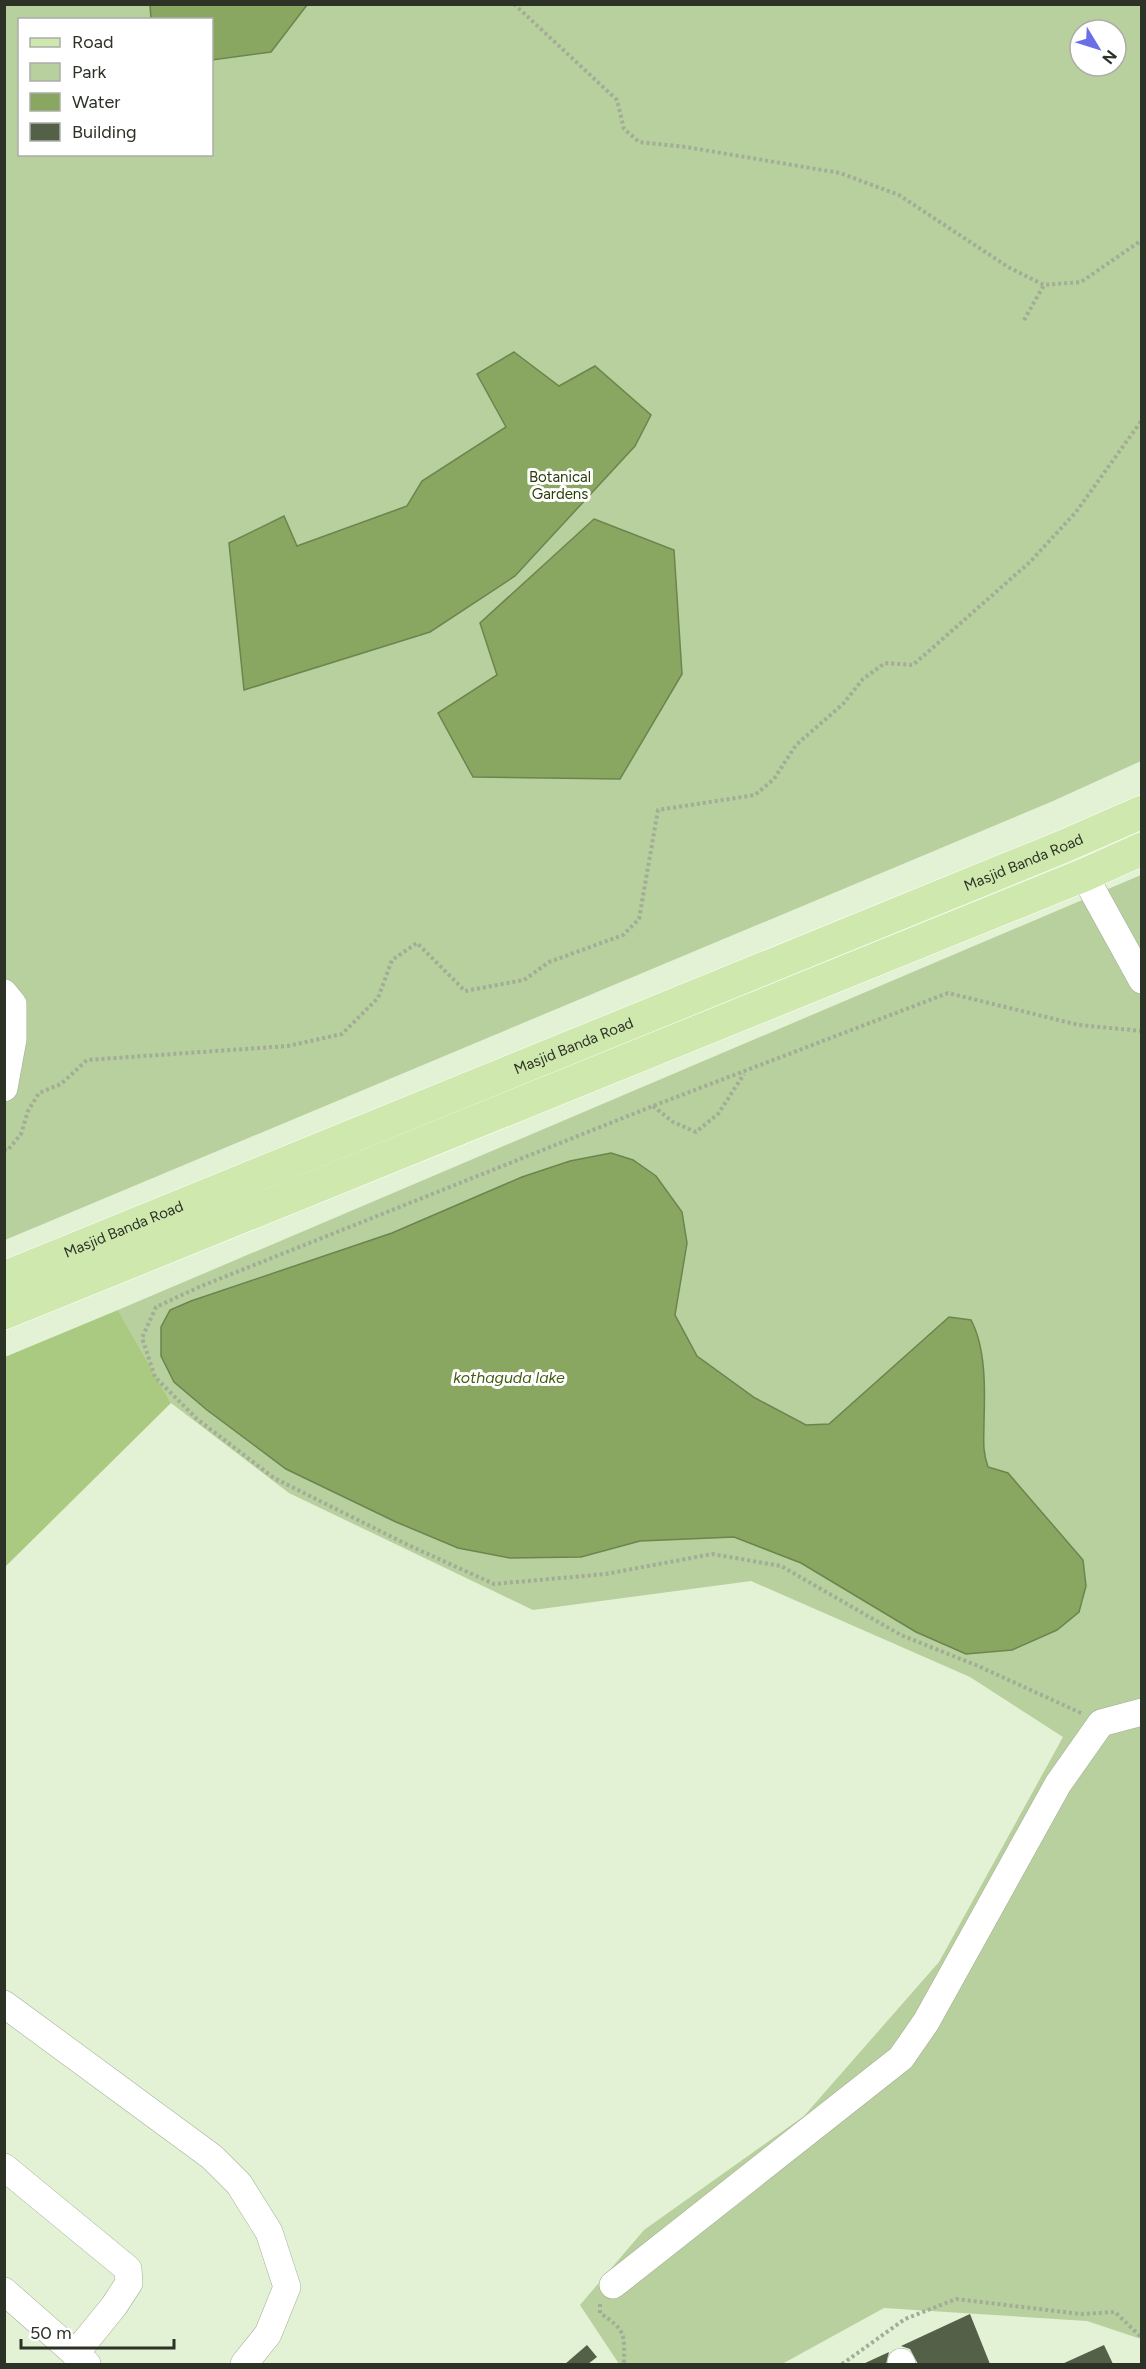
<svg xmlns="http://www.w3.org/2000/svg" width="1146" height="2369" viewBox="0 0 1146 2369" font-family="Figtree,sans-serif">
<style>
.green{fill:#b8cf9e;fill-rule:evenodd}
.forest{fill:#aaca81}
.water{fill:#89a760;stroke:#6d844f;stroke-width:1.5}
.building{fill:#546047}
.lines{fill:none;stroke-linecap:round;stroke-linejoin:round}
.minor-casing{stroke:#a1ae93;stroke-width:28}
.major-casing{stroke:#fff;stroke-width:34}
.path{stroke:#a2ad97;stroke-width:4;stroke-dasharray:3 3;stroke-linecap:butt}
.minor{stroke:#fff;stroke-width:27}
.major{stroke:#cfe8ad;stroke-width:33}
.labels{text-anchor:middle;stroke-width:6;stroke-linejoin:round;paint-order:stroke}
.park-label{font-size:15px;fill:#2c3f09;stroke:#fff}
.street-label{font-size:15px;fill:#2d3227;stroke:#fff}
.water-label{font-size:16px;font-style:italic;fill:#425e0f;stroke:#fff}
</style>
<rect width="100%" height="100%" fill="#e3f1d4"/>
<g class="green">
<path d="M 5,5 L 1141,5 L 1141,761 L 1053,801 L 5,1240 ZM 20,20 L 212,20 L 212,154 L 20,154 ZM 1080,30 L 1116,30 L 1116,66 L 1080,66 Z"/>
<path d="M 1141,875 L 1141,2339 L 1087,2321 L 884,2308 L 782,2364 L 619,2364 L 580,2305 L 644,2230 L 804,2116 L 939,1962 L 1063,1737 L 970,1677 L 751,1581 L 533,1610 L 289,1493 L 171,1403 L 118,1310 Z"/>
</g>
<path class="forest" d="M 118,1310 L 171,1403 L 5,1567 L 5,1357 Z"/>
<g class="water">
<path d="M 150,5 L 150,4 L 307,5 L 271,52 L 212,60 L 212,20 L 151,19 Z"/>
<path d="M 514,352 L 559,386 L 595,366 L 651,415 L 635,446 L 515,576 L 430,632 L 244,690 L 229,543 L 284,516 L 297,546 L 407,506 L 422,481 L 506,427 L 477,374 Z"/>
<path d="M 594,519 L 674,550 L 682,674 L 620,779 L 473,777 L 438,713 L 497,675 L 480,623 Z"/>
<path d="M 611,1153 L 633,1160 L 656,1176 L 682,1212 L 687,1243 L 675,1315 L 697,1356 L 755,1398 L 806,1425 L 829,1424 L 949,1317 L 971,1320 C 986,1348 985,1390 984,1421 C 984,1439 982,1450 988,1467 L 1008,1473 L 1083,1560 L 1086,1586 L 1079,1612 L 1057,1630 L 1012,1650 L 966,1654 L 916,1632 L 801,1563 L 734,1537 L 640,1541 L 581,1557 L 510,1558 L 458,1548 L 396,1522 L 286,1469 L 207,1410 L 174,1382 L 161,1356 L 161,1327 L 170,1310 L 191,1301 L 392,1233 L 522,1177 L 570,1161 Z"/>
</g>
<g class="building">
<path d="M 970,2314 L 990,2364 L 918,2364 L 910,2349 L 901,2346 Z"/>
<path d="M 587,2345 L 597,2357 L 588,2364 L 565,2364 Z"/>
<path d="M 1104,2345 L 1113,2364 L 1062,2364 Z"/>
<path d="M 889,2352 L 886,2364 L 863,2364 Z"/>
</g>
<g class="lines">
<defs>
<g id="minor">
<path d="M 1084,875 L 1142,980"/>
<path d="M 4,993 L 13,1004 L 13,1039 L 4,1088"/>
<path d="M 4,2004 L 212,2157 L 239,2184 L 269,2232 L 287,2287 L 268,2334 L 244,2364"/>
<path d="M 4,2167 L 128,2269 L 129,2283 L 114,2306 L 75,2354"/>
<path d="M 613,2285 L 901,2058 L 926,2022 L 1058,1784 L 1101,1723 L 1142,1712"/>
<path d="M 4,2291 L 87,2364"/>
<path d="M 901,2362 L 902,2364"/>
</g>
<g id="major">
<path id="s1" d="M 4,1278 L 1062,847 L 1142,812"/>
<path d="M 4,1313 L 1084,875 L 1142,849"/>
</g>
</defs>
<use href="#minor" class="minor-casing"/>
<use href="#major" class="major-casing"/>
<g class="path">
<path d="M 514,4 L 617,100 L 624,129 L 639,142 L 686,147 L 840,173 L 899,195 L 1008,267 L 1044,285 L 1081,282 L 1142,240"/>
<path d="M 1024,320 L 1044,285"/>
<path d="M 653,1106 L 673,1122 L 696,1132 L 718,1114 L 744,1074"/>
<path d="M 4,1150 L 7,1151 L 21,1134 L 28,1111 L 39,1093 L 61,1084 L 87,1060 L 288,1046 L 342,1034 L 378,998 L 392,960 L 417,943 L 465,991 L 524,980 L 549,962 L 623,935 L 639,919 L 658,810 L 755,795 L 774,779 L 796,745 L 843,704 L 863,679 L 885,663 L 913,665 L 1030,562 L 1076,512 L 1142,420"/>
<path d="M 1081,1713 L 978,1666 L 901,1635 L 781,1566 L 712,1554 L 606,1574 L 494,1584 L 408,1545 L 274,1478 L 197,1419 L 155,1377 L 142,1338 L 156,1307 L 199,1287 L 653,1106 L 948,993 L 1079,1025 L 1142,1031"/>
<path d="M 600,2304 L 600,2313 C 627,2331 624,2334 624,2364"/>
<path d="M 842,2364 L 905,2319 L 956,2299 L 1081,2314 L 1115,2312 L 1142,2338"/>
</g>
<use href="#minor" class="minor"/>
<use href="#major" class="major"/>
</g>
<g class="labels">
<g class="park-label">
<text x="560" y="482">Botanical<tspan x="560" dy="17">Gardens</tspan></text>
</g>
<g class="street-label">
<text dy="5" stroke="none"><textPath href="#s1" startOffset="1101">Masjid Banda Road</textPath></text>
<text dy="5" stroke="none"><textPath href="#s1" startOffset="615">Masjid Banda Road</textPath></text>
<text dy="5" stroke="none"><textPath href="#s1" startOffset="129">Masjid Banda Road</textPath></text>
</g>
<g class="water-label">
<text x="509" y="1383">kothaguda lake</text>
</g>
</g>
<rect width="1146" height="2369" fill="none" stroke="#2d3227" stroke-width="12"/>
<rect x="18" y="18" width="195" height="138" fill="#ffffff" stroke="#abada9" stroke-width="1.5"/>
<rect x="30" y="38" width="30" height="9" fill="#cfe8ad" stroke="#abada9" stroke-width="1.5"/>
<text x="72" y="48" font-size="18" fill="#2d3227">Road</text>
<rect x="30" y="63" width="30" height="18" fill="#b8cf9e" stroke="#abada9" stroke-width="1.5"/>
<text x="72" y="78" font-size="18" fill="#2d3227">Park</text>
<rect x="30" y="93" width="30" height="18" fill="#89a760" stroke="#abada9" stroke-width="1.5"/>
<text x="72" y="108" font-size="18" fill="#2d3227">Water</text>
<rect x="30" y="123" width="30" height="18" fill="#546047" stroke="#abada9" stroke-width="1.5"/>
<text x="72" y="138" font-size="18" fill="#2d3227">Building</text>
<g transform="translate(1098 48) rotate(128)"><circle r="28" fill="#ffffff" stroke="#abada9" stroke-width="1.5"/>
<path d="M0-4.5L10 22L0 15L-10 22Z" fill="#6a6fe8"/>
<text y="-9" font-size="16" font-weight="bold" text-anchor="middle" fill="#2d3227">N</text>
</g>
<path d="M21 2339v9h153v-9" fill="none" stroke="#2d3227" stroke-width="3"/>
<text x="30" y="2339" font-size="18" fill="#2d3227" stroke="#ffffff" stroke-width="4.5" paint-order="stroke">50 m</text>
</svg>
